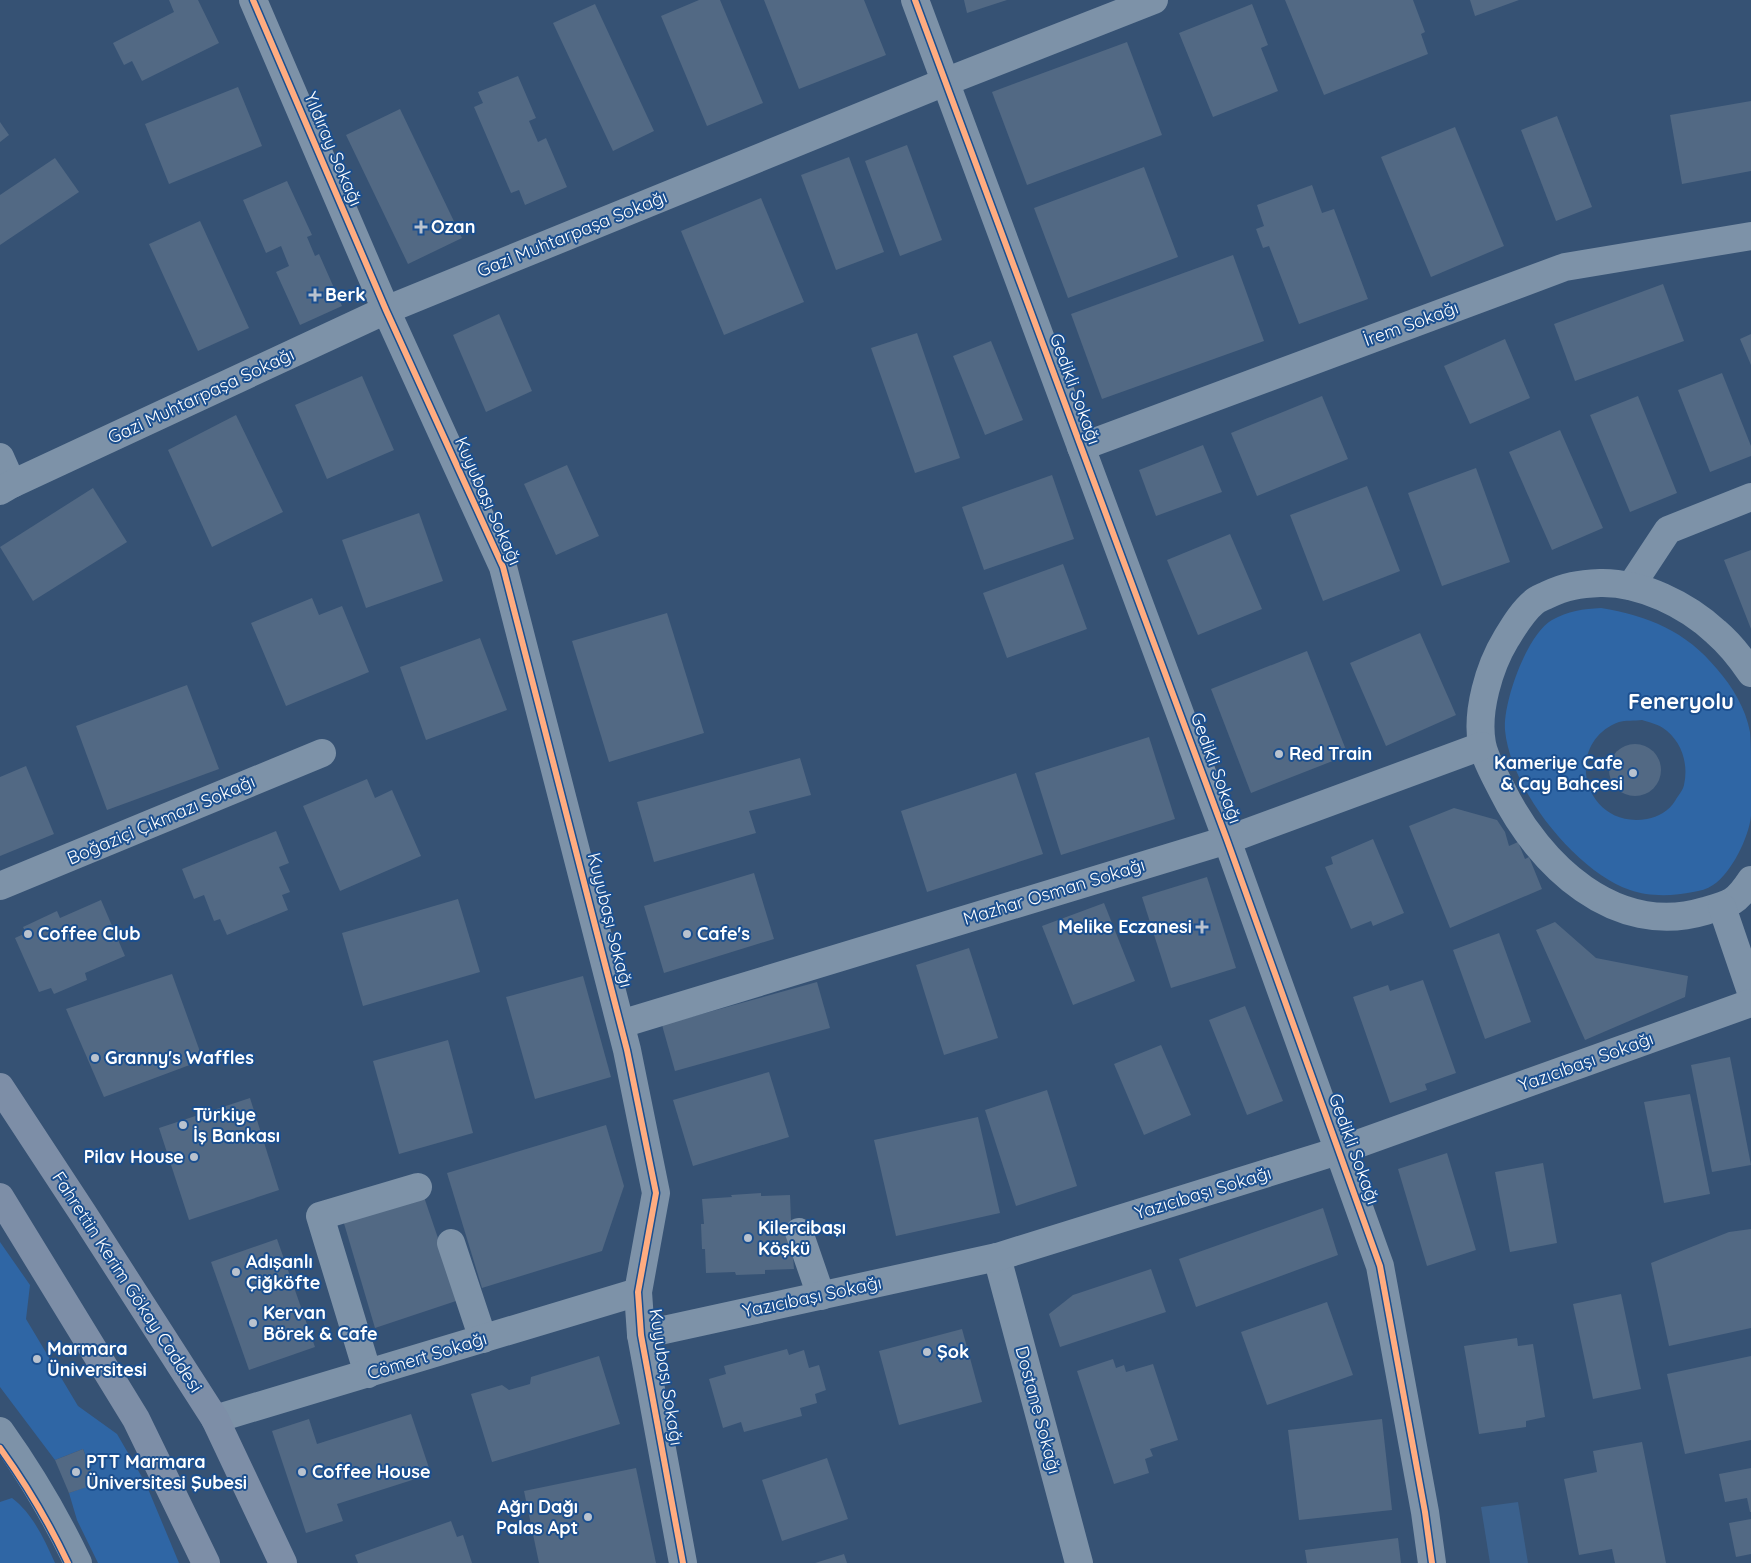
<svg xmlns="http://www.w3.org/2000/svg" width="1751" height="1563" viewBox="0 0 1751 1563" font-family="Quicksand,sans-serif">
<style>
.green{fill:#2f66a5;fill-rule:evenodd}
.water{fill:#3b618d}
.building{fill:#526984}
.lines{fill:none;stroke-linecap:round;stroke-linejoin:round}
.minor{stroke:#7d92a8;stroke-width:28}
.major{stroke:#7d8ea7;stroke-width:28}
.cycleway-casing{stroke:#1b4f8f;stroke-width:9}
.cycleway{stroke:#ffac80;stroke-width:6}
.poi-dot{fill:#b9c2ce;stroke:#1b4f8f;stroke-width:2}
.labels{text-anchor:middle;stroke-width:4;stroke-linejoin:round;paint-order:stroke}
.street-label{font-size:18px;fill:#fff;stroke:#1b4f8f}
.poi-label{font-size:18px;font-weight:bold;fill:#fff;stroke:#1b4f8f;text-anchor:start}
.district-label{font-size:22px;font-weight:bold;fill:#fff;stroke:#1b4f8f}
</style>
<rect width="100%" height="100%" fill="#365274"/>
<g class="green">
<path d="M 1601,608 C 1648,616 1686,631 1717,669 C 1732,686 1746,709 1750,732 C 1751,744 1751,758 1751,770 C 1751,785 1751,801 1751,816 C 1749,837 1731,874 1713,885 C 1707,889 1700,891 1693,892 C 1674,896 1649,897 1630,890 C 1575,871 1510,788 1505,730 C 1503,702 1527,634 1552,620 C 1568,611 1583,609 1601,608 ZM 1642,720 C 1648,722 1657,724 1663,728 C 1681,740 1689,763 1684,785 C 1683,790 1678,796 1675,801 C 1669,811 1658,817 1647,819 C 1583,830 1562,743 1619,722 C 1625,720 1635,721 1642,720 Z"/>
<path d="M 0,1242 L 30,1285 L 26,1319 L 78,1406 L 117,1434 L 146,1484 L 179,1563 L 98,1563 L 77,1520 L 69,1493 L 96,1483 L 83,1449 L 55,1460 L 0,1387 Z"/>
<path d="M 12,1498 C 33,1514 44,1539 55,1563 L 0,1563 L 0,1502 Z"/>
</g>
<path class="water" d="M 1518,1502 L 1528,1563 L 1490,1563 L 1481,1507 Z"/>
<g class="building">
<path d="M 169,0 L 198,0 L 219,43 L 142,81 L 132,61 L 124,65 L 113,43 L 174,12 Z"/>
<path d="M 699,0 L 720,0 L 763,103 L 707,126 L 661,16 Z"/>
<path d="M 764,0 L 864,0 L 886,55 L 799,89 Z"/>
<path d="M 964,0 L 1007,0 L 967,13 Z"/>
<path d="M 1285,0 L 1413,0 L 1425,32 L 1421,34 L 1428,54 L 1324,95 Z"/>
<path d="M 1470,0 L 1519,0 L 1475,16 Z"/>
<path d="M 595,4 L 654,131 L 613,151 L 553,23 Z"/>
<path d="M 1252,4 L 1268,45 L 1261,48 L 1278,91 L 1213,117 L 1179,33 Z"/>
<path d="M 1127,42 L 1162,135 L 1027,185 L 992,92 Z"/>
<path d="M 518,76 L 536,118 L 529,121 L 538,142 L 546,138 L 567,187 L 525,205 L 519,190 L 511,193 L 474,107 L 483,103 L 478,92 Z"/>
<path d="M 238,87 L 262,146 L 169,184 L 145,124 Z"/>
<path d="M 1751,101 L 1751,171 L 1682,184 L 1670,115 Z"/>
<path d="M 400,109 L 462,238 L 408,264 L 346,135 Z"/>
<path d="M 1557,116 L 1592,207 L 1556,221 L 1521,130 Z"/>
<path d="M 0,122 L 9,135 L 0,142 Z"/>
<path d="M 1455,127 L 1504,246 L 1431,277 L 1381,157 Z"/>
<path d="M 907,145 L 942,240 L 900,256 L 865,161 Z"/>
<path d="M 849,157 L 884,252 L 836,270 L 801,175 Z"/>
<path d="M 55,158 L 79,192 L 0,245 L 0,195 Z"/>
<path d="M 1144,167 L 1178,257 L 1068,298 L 1034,208 Z"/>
<path d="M 287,181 L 312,235 L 307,237 L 315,256 L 319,254 L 342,306 L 300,325 L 276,272 L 289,266 L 281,246 L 266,253 L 243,200 Z"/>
<path d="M 1312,185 L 1322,213 L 1334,209 L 1368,299 L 1299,324 L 1269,246 L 1263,248 L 1256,229 L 1264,226 L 1257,205 Z"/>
<path d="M 761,198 L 804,302 L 724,335 L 681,231 Z"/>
<path d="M 200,221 L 249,328 L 198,351 L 149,244 Z"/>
<path d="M 1233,255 L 1264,341 L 1102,399 L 1071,314 Z"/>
<path d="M 1663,284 L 1684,341 L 1575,381 L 1554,324 Z"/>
<path d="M 499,314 L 532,391 L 486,412 L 453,335 Z"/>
<path d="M 917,333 L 960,458 L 915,473 L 871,348 Z"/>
<path d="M 1751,334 L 1751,365 L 1740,339 Z"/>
<path d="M 1505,339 L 1530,398 L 1470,424 L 1444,366 Z"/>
<path d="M 991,341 L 1023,420 L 985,435 L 953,356 Z"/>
<path d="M 1722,373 L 1751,446 L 1751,456 L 1710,472 L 1678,390 Z"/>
<path d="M 362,376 L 394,450 L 327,479 L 295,405 Z"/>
<path d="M 1322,396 L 1348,459 L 1257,496 L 1231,433 Z"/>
<path d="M 1638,396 L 1677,493 L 1630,512 L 1590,415 Z"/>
<path d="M 236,415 L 283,512 L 212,547 L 168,450 Z"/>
<path d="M 1560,430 L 1603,528 L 1552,550 L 1509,452 Z"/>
<path d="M 1203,445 L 1222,492 L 1156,516 L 1139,470 Z"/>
<path d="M 567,465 L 599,536 L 556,555 L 524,484 Z"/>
<path d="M 1476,468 L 1510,562 L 1442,586 L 1408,493 Z"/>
<path d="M 1052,475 L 1074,539 L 984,570 L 962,507 Z"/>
<path d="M 1367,486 L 1400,571 L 1323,601 L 1290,515 Z"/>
<path d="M 93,488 L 127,542 L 33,601 L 0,547 Z"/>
<path d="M 419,513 L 443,581 L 366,608 L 342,540 Z"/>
<path d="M 1230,534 L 1262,609 L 1198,635 L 1167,560 Z"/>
<path d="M 1751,550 L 1751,629 L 1724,560 Z"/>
<path d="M 1063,564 L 1087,629 L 1007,658 L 983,593 Z"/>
<path d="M 312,598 L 319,615 L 342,606 L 369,672 L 286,706 L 251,623 Z"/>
<path d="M 667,613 L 704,733 L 609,762 L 572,641 Z"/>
<path d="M 1420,633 L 1456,715 L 1386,746 L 1350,663 Z"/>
<path d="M 480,638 L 507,710 L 426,740 L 400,667 Z"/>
<path d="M 1307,651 L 1348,755 L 1251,793 L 1211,689 Z"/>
<path d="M 187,685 L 219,769 L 107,810 L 76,726 Z"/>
<path d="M 1149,737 L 1175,819 L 1061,855 L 1035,773 Z"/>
<circle cx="1635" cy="770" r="26"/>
<path d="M 800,758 L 811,795 L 749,811 L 756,833 L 654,862 L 637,802 Z"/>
<path d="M 26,766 L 54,834 L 0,856 L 0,777 Z"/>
<path d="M 1016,773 L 1043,854 L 927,892 L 901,811 Z"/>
<path d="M 367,779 L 375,798 L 392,790 L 421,856 L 340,891 L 303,806 Z"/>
<path d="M 1454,808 L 1497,820 L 1505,832 L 1509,846 L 1518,842 L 1525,859 L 1529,857 L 1542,889 L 1450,928 L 1409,826 Z"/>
<path d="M 276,831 L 289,863 L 279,867 L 290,892 L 282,895 L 288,910 L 227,935 L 220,919 L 214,921 L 204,895 L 194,899 L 182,869 Z"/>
<path d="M 1373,839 L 1404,913 L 1373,926 L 1371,921 L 1351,929 L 1325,867 L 1333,864 L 1331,857 Z"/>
<path d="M 754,873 L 774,939 L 664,973 L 644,906 Z"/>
<path d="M 1207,877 L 1236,968 L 1171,988 L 1142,897 Z"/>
<path d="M 458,899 L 480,972 L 363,1006 L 342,933 Z"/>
<path d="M 101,900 L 125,956 L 85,973 L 87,980 L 54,994 L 51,988 L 39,992 L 15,938 L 26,933 L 23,927 L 57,911 L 60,918 Z"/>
<path d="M 1104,903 L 1135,981 L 1073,1005 L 1042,926 Z"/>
<path d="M 1555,922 L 1596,958 L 1688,976 L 1685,997 L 1585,1040 L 1536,930 Z"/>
<path d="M 1499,933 L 1531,1022 L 1485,1039 L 1453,950 Z"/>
<path d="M 969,948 L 998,1038 L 944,1055 L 916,965 Z"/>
<path d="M 172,974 L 203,1060 L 104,1097 L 66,1009 Z"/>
<path d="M 583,976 L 611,1077 L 535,1099 L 506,997 Z"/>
<path d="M 1423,980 L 1456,1073 L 1425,1084 L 1427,1090 L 1390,1103 L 1353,997 L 1388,985 L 1390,991 Z"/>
<path d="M 817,982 L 830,1028 L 675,1071 L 662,1025 Z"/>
<path d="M 1245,1006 L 1283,1101 L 1247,1115 L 1209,1020 Z"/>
<path d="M 448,1040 L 473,1133 L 399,1154 L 373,1061 Z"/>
<path d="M 1161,1045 L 1191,1115 L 1144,1135 L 1114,1064 Z"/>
<path d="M 1730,1057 L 1751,1165 L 1712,1172 L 1691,1065 Z"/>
<path d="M 769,1072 L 789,1137 L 693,1166 L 673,1100 Z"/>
<path d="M 1047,1090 L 1077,1186 L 1016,1206 L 985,1110 Z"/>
<path d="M 1690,1094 L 1710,1194 L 1664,1203 L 1644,1102 Z"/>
<path d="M 250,1098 L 279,1190 L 189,1220 L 159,1128 Z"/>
<path d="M 978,1117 L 1000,1213 L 896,1236 L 874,1140 Z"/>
<path d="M 606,1125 L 624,1186 L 602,1251 L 482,1288 L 447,1173 Z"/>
<path d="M 1447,1153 L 1476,1250 L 1427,1266 L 1398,1169 Z"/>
<path d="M 1543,1163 L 1557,1243 L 1510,1252 L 1495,1172 Z"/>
<path d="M 761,1193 L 761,1196 L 790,1195 L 791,1220 L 795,1219 L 792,1244 L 794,1269 L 765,1270 L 765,1274 L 736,1275 L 735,1272 L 706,1273 L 705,1249 L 702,1249 L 701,1224 L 704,1224 L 702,1199 L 732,1197 L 731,1195 Z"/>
<path d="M 423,1194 L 459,1300 L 375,1328 L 343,1220 Z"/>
<path d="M 1323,1208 L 1338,1255 L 1196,1307 L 1179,1259 Z"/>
<path d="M 1751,1229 L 1751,1328 L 1669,1346 L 1651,1263 L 1729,1232 Z"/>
<path d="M 277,1239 L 315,1347 L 249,1370 L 211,1262 Z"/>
<path d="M 1151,1269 L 1166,1312 L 1060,1347 L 1049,1314 L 1073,1295 Z"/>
<path d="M 1621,1294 L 1641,1389 L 1593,1399 L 1573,1304 Z"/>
<path d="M 1327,1302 L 1353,1375 L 1267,1405 L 1241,1332 Z"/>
<path d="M 962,1329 L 982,1402 L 899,1425 L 879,1351 Z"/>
<path d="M 1517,1338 L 1518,1346 L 1533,1344 L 1545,1417 L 1526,1421 L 1526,1427 L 1479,1434 L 1464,1346 Z"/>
<path d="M 787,1349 L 789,1355 L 804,1350 L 809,1368 L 819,1365 L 826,1390 L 815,1394 L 817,1403 L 800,1408 L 802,1416 L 744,1432 L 741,1422 L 723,1428 L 709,1379 L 726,1374 L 724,1366 Z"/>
<path d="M 599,1356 L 620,1424 L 492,1462 L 471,1394 L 502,1385 L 509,1390 L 530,1384 L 531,1377 Z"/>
<path d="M 1751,1356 L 1751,1440 L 1685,1454 L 1667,1374 Z"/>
<path d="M 1113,1359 L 1116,1368 L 1124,1365 L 1126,1372 L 1153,1364 L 1178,1440 L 1150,1449 L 1153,1456 L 1145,1459 L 1149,1473 L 1114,1484 L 1077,1371 Z"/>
<path d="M 411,1414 L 431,1474 L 337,1504 L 343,1521 L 306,1533 L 272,1431 L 309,1419 L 317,1444 Z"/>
<path d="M 1382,1419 L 1392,1510 L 1299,1520 L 1288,1430 Z"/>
<path d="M 1642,1442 L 1666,1563 L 1615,1563 L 1612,1549 L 1579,1555 L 1564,1479 L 1597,1472 L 1593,1451 Z"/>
<path d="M 83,1449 L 96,1484 L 69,1493 L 55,1460 Z"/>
<path d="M 827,1458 L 848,1519 L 782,1541 L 762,1480 Z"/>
<path d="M 636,1468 L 656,1563 L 539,1563 L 524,1491 Z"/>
<path d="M 1751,1468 L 1751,1512 L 1750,1512 L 1747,1498 L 1725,1502 L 1719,1474 Z"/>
<path d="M 1751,1519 L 1751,1554 L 1736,1557 L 1729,1523 Z"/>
<path d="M 451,1521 L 457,1537 L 463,1535 L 472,1563 L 358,1563 L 355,1555 Z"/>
<path d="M 1398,1538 L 1401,1563 L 1307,1563 L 1305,1550 Z"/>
<path d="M 844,1554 L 847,1563 L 815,1563 Z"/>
</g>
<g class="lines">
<g class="minor">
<path d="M 253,0 L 386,310 L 503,567 L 627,1050 L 656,1193 L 638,1292 L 641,1335 L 683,1563"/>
<path d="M 915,0 L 1227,840 L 1380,1266 L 1425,1512 L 1432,1563"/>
<path d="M 1081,447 L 1565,267 L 1751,236"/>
<path d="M 0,457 L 12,484"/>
<path d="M 0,491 L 12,484 L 386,310 L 945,82 L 1154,0"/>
<path d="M 1631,586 L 1668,530 L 1751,497"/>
<path d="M 1751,673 C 1741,658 1730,644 1716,632 C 1687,605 1641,582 1600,583 C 1579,584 1566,586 1547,595 C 1543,597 1537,599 1534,602 C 1522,612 1514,626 1506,639 C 1489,667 1476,712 1482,744 C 1485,759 1495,776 1502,790 C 1539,865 1615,938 1705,911 C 1730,904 1736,903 1751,880"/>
<path d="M 0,886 L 322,753"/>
<path d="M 1722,907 L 1751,992"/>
<path d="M 621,1024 L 1227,840 L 1482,746"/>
<path d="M 799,1232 L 821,1296"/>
<path d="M 451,1243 L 483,1339"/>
<path d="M 997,1257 L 1079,1563"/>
<path d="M 641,1335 L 997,1257 L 1338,1151 L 1751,1003"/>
<path d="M 368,1374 L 320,1216 L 418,1187"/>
<path d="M 215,1419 L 638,1292"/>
<path d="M 0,1431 C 30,1473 56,1517 78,1563"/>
</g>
<g class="major">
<path d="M 0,1087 L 84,1215 L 215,1419 L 283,1563"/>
<path d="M 0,1197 L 136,1419 L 206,1563"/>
</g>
<defs>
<g id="cycleway">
<path d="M 253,0 L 386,310 L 503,567 L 627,1050 L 656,1193 L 638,1292 L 641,1335 L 683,1563"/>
<path d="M 915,0 L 1227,840 L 1380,1266 L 1425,1512 L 1432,1563"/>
<path d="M 0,1448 C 26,1484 49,1523 68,1563"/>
</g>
</defs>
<use href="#cycleway" class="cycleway-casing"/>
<use href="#cycleway" class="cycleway"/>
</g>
<g class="poi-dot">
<path d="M418.5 219.5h5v5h5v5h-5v5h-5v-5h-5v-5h5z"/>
<path d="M312.5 287.5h5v5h5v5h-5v5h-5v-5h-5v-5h5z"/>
<circle cx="1279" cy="754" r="5"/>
<circle cx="1633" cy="773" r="5"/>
<path d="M1199.5 919.5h5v5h5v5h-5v5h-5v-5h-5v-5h5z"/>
<circle cx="28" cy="934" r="5"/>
<circle cx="687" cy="934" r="5"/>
<circle cx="95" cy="1058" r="5"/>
<circle cx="183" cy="1125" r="5"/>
<circle cx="194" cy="1157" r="5"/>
<circle cx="748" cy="1238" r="5"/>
<circle cx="236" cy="1272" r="5"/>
<circle cx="253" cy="1323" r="5"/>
<circle cx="927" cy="1352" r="5"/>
<circle cx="37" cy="1359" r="5"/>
<circle cx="76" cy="1472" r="5"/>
<circle cx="302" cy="1472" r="5"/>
<circle cx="588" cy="1517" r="5"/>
</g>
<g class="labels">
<g class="street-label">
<text transform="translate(333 149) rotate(67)" y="6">Yıldıray Sokağı</text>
<text transform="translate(572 234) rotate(-22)" y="6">Gazi Muhtarpaşa Sokağı</text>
<text transform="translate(1411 324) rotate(-20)" y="6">İrem Sokağı</text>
<text transform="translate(1075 389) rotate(70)" y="6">Gedikli Sokağı</text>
<text transform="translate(201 396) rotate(-25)" y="6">Gazi Muhtarpaşa Sokağı</text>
<text transform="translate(488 501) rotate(66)" y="6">Kuyubaşı Sokağı</text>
<text transform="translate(1216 768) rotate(70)" y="6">Gedikli Sokağı</text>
<text transform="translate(161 820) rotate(-23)" y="6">Boğaziçi Çıkmazı Sokağı</text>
<text transform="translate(1054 892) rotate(-17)" y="6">Mazhar Osman Sokağı</text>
<text transform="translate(610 920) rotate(76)" y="6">Kuyubaşı Sokağı</text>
<text transform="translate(1586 1062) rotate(-20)" y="6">Yazıcıbaşı Sokağı</text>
<text transform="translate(1354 1149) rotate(70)" y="6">Gedikli Sokağı</text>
<text transform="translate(1203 1193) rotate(-17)" y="6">Yazıcıbaşı Sokağı</text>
<text transform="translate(127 1282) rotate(57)" y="6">Fahrettin Kerim Gökay Caddesi</text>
<text transform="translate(812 1297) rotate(-12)" y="6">Yazıcıbaşı Sokağı</text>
<text transform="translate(427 1356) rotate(-17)" y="6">Cömert Sokağı</text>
<text transform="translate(666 1377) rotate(81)" y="6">Kuyubaşı Sokağı</text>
<text transform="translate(1038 1410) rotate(75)" y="6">Dostane Sokağı</text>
</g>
<g class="poi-label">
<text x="431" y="233">Ozan</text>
<text x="325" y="301">Berk</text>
<text x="1289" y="760">Red Train</text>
<text x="1623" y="769" text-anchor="end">Kameriye Cafe<tspan x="1623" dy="21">&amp; Çay Bahçesi</tspan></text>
<text x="1192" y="933" text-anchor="end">Melike Eczanesi</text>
<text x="38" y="940">Coffee Club</text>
<text x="697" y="940">Cafe's</text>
<text x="105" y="1064">Granny's Waffles</text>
<text x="193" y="1121">Türkiye<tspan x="193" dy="21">İş Bankası</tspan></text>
<text x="184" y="1163" text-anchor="end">Pilav House</text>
<text x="758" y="1234">Kilercibaşı<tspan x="758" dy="21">Köşkü</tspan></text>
<text x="246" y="1268">Adışanlı<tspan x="246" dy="21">Çiğköfte</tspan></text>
<text x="263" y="1319">Kervan<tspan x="263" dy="21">Börek &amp; Cafe</tspan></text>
<text x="47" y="1355">Marmara<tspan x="47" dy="21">Üniversitesi</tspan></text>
<text x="937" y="1358">Şok</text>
<text x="86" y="1468">PTT Marmara<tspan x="86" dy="21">Üniversitesi Şubesi</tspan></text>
<text x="312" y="1478">Coffee House</text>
<text x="578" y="1513" text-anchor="end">Ağrı Dağı<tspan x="578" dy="21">Palas Apt</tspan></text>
</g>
<g class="district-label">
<text x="1681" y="709">Feneryolu</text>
</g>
</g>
</svg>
